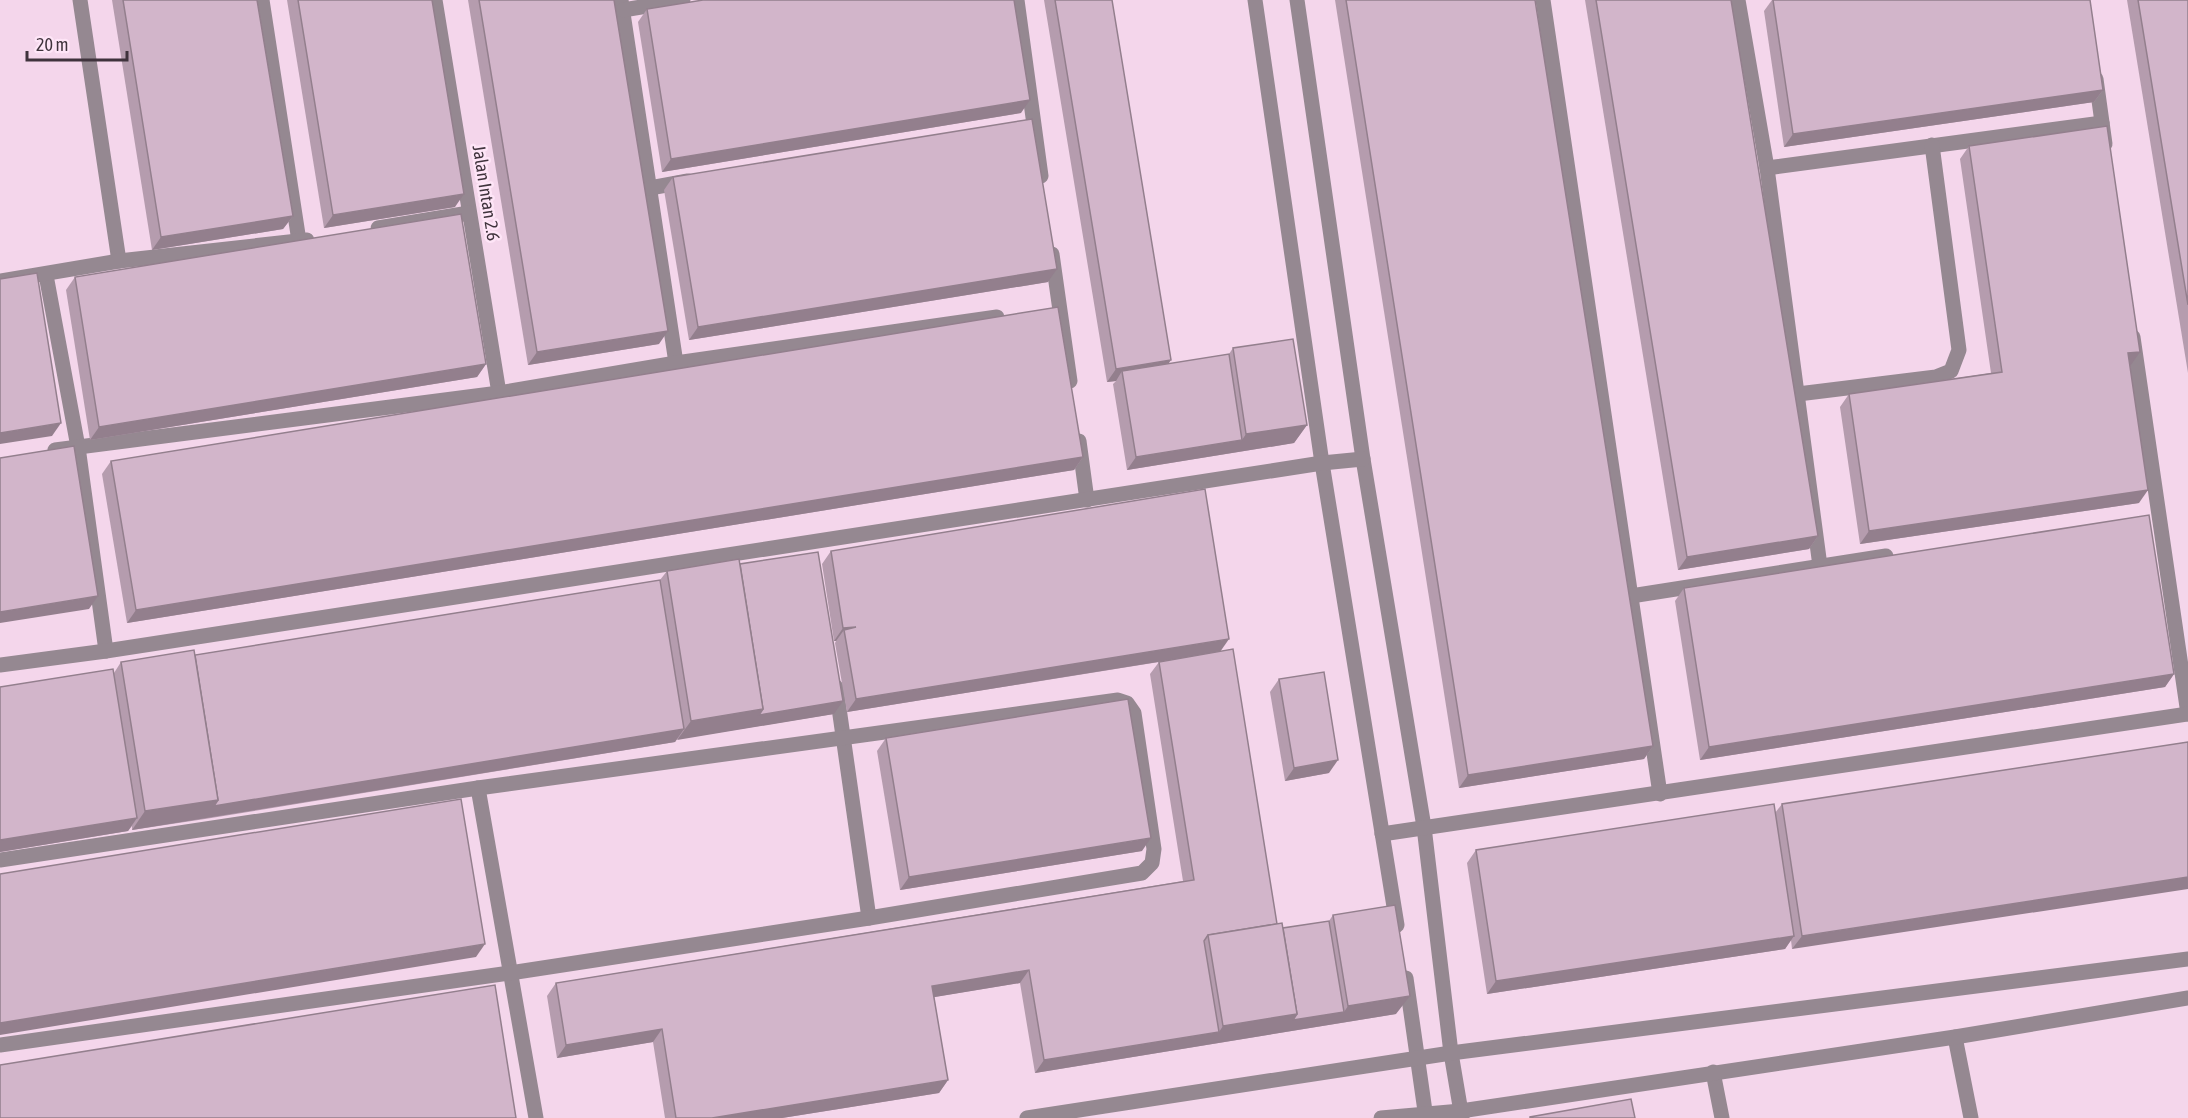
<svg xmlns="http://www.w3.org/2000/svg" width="2188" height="1118" viewBox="0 0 2188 1118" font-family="'Asap Condensed',sans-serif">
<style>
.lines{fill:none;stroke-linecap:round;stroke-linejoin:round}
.minor{stroke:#958891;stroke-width:15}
.wall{fill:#b59cae}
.shaded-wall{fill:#937f8d}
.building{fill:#d2b5ca;stroke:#937f8d;stroke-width:1.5}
.labels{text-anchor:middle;stroke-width:5;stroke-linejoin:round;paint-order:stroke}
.street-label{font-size:18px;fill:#3f333c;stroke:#fee5f7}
</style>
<rect width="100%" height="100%" fill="#f4d6eb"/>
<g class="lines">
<g class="minor">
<path d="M 80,0 L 119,261"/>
<path d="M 262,0 L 299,241"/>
<path d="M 435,0 L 499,393"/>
<path d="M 621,0 L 676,363"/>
<path d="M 1017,0 L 1041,176"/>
<path d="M 1255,0 L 1322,463 L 1397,925"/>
<path d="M 1297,0 L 1363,459 L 1424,827 L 1451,1053 L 1462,1118"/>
<path d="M 1543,0 L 1660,794"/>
<path d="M 1738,0 L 1767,168 L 1820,566"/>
<path d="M 623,10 L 683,0"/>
<path d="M 2096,79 L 2105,144"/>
<path d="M 1767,168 L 2102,123"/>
<path d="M 650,188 L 688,181"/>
<path d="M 378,228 L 469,213"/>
<path d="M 1052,254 L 1070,381"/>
<path d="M 46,275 L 78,447 L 106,651"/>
<path d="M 0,281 L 119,261 L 307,240"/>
<path d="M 2133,337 L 2188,714"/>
<path d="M 1798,394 L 1936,377 L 1951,371 L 1959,350 L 1932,145"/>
<path d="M 1079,441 L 1087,500"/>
<path d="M 55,450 L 499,393 L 676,363 L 997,317"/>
<path d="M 1631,596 L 1886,556"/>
<path d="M 0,665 L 106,651 L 1322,463 L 1363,459"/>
<path d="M 836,687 L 869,918"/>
<path d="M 478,788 L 536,1118"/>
<path d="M 1382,834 L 2188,714"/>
<path d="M 0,860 L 478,788 L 1118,700 L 1127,703 L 1134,713 L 1154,849 L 1152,863 L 1142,873 L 869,918 L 510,973 L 0,1045"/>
<path d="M 1406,978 L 1426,1118"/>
<path d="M 1955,1037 L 1971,1118"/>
<path d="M 1713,1072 L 1722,1118"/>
<path d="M 1027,1118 L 1451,1053 L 2188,959"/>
<path d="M 1381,1118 L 1461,1111 L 1955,1037 L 2188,998"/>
</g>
</g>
<g class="wall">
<path d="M 112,0 L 257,0 L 293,216 L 283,229 L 152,250 Z"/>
<path d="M 287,0 L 432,0 L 455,207 L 324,228 Z"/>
<path d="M 468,0 L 614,0 L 659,344 L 528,365 Z"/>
<path d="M 1044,0 L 1112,0 L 1168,364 L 1229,354 L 1233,348 L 1307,425 L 1294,443 L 1127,470 L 1113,384 L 1116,381 L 1107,382 Z"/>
<path d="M 1335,0 L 1535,0 L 1653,746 L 1644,759 L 1459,788 Z"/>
<path d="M 1585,0 L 1731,0 L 1818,536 L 1809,549 L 1678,570 Z"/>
<path d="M 1772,0 L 2090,0 L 2103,90 L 2094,102 L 1784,147 L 1764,11 Z"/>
<path d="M 2127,0 L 2188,0 L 2188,373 Z"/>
<path d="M 647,9 L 1021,113 L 662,172 L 638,22 Z"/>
<path d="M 1969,146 L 2131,365 L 2130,365 L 2139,503 L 1860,544 L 1840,407 L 1849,394 L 1991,373 L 1960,159 Z"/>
<path d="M 673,177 L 1048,282 L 689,340 L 664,190 Z"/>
<path d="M 75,277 L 486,364 L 477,377 L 90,440 L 66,290 Z"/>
<path d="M 1083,457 L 1074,470 L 127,623 L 102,474 L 111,461 Z"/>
<path d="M 831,551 L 1220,651 L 1277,924 L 1283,928 L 1329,921 L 1333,915 L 1396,1014 L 1035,1073 L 1020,983 L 934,997 L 948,1080 L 939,1093 L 782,1118 L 665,1118 L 653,1042 L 557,1058 L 547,996 L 556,983 L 1183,881 L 1150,674 L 1159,662 L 847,712 L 835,643 L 836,641 L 834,641 L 822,564 Z"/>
<path d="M 740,564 L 834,714 L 677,739 L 675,742 L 205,819 L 132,830 L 132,826 L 128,831 L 0,852 L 0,687 L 114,673 L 121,662 L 195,655 L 660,580 L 667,571 Z"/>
<path d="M 1684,588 L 2174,674 L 2165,687 L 1700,760 L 1675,601 Z"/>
<path d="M 1279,679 L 1329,773 L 1285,781 L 1270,692 Z"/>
<path d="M 886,738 L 1142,851 L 900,890 L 877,751 Z"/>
<path d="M 2188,742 L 1792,949 L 1791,940 L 1785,949 L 1487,994 L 1467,863 L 1476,850 L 1775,813 L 1782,804 Z"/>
</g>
<g class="shaded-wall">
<path d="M 2103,90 L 2094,102 L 1784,147 L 1793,134 Z"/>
<path d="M 1030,100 L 1021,113 L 662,172 L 671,159 Z"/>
<path d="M 464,194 L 455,207 L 324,228 L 333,215 Z"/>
<path d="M 293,216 L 283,229 L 152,250 L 161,237 Z"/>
<path d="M 1057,269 L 1048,282 L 689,340 L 698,327 Z"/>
<path d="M 668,331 L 659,344 L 528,365 L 537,352 Z"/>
<path d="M 2140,352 L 2131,365 L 2119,366 L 2128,353 Z"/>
<path d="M 1171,360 L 1162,373 L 1122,371 L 1116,381 L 1107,382 L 1116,369 Z"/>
<path d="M 486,364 L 477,377 L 90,440 L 99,427 Z"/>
<path d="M 61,423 L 52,436 L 0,444 L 0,433 Z"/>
<path d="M 1307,425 L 1294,443 L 1127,470 L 1136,457 L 1242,440 L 1246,434 Z"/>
<path d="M 1083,457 L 1074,470 L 127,623 L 136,610 Z"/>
<path d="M 2148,490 L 2139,503 L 1860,544 L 1869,531 Z"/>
<path d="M 1818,536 L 1809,549 L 1678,570 L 1687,557 Z"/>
<path d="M 98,596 L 89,609 L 0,623 L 0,612 Z"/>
<path d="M 856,627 L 844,630 L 836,641 L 834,641 L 843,628 Z"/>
<path d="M 1229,639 L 1220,652 L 847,712 L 856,699 Z"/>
<path d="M 2174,674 L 2165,687 L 1700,760 L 1709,747 Z"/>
<path d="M 843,701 L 834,714 L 677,740 L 691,721 L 763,709 Z"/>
<path d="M 684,729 L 675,742 L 132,830 L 145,811 Z"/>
<path d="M 1653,746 L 1644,759 L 1459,788 L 1468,775 Z"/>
<path d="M 1338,760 L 1329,773 L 1285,781 L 1294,768 Z"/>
<path d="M 137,818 L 128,831 L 0,852 L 0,840 Z"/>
<path d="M 1151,838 L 1142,851 L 900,890 L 909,877 Z"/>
<path d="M 2188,877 L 2188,889 L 1792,949 L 1802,936 Z"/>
<path d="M 1794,936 L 1785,949 L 1487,994 L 1496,981 Z"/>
<path d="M 485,944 L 476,957 L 0,1035 L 0,1023 Z"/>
<path d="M 1029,970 L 1020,983 L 923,999 L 932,986 Z"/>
<path d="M 1410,996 L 1396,1014 L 1035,1073 L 1044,1060 L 1219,1032 L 1223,1026 L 1297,1014 L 1344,1012 L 1348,1006 Z"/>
<path d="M 662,1029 L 653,1042 L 557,1058 L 566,1045 Z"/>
<path d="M 948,1080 L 939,1093 L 782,1118 L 712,1118 Z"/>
</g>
<g class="building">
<path d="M 123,0 L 257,0 L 293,216 L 161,237 Z"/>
<path d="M 298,0 L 432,0 L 464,194 L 333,215 Z"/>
<path d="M 479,0 L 614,0 L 668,331 L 537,352 Z"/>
<path d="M 703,0 L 1014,0 L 1030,100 L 671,159 L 647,9 Z"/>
<path d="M 1055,0 L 1112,0 L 1171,360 L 1116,369 Z"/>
<path d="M 1346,0 L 1535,0 L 1653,746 L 1468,775 Z"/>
<path d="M 1596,0 L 1731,0 L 1818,536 L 1687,557 Z"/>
<path d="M 1773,0 L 2090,0 L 2103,90 L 1793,134 Z"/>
<path d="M 2138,0 L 2188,0 L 2188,305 Z"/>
<path d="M 1032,119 L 1057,269 L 698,327 L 673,177 Z"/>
<path d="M 2107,126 L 2140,352 L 2128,353 L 2148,490 L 1869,531 L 1849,394 L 2002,372 L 1969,146 Z"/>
<path d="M 461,214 L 486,364 L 99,427 L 75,277 Z"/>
<path d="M 37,273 L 61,423 L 0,433 L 0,279 Z"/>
<path d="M 1058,307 L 1083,457 L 136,610 L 111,461 Z"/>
<path d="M 1293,339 L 1307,425 L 1246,434 L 1233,348 Z"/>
<path d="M 1229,354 L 1242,440 L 1136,457 L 1122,371 Z"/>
<path d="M 74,446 L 98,596 L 0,612 L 0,458 Z"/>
<path d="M 1205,489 L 1229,639 L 856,699 L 844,630 L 856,627 L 843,628 L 831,551 Z"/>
<path d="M 2149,515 L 2174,674 L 1709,747 L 1684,588 Z"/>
<path d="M 818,552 L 843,701 L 759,715 L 763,709 L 740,564 Z"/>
<path d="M 739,559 L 763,709 L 691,721 L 667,571 Z"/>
<path d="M 660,580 L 684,729 L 214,806 L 218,800 L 195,655 Z"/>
<path d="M 1233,649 L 1277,924 L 1208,935 L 1204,941 L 1219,1032 L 1044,1060 L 1029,970 L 932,986 L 948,1080 L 712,1118 L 676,1118 L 662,1029 L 566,1045 L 556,983 L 1194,880 L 1159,662 Z"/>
<path d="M 194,650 L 218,800 L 145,811 L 121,662 Z"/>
<path d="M 113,669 L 137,818 L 0,840 L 0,687 Z"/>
<path d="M 1324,672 L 1338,760 L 1294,768 L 1279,679 Z"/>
<path d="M 1128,699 L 1151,838 L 909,877 L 886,738 Z"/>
<path d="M 2188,742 L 2188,877 L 1802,936 L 1782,804 Z"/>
<path d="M 461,799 L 485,944 L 0,1023 L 0,874 Z"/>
<path d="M 1774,804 L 1794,936 L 1496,981 L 1476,850 Z"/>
<path d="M 1395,905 L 1410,996 L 1348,1006 L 1333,915 Z"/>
<path d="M 1329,921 L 1344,1012 L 1293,1020 L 1297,1014 L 1283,928 Z"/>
<path d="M 1282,923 L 1297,1014 L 1223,1026 L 1208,935 Z"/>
<path d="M 495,985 L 516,1118 L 0,1118 L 0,1065 Z"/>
<path d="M 1631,1099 L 1635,1118 L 1530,1118 L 1530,1117 Z"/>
</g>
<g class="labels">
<g class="street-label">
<text transform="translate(486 193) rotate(81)" y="6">Jalan Intan 2.6</text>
</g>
</g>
<path d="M27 51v9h100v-9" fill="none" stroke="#3f333c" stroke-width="3"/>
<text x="36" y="51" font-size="18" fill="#3f333c" stroke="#fee5f7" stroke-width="4.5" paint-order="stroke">20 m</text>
</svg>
